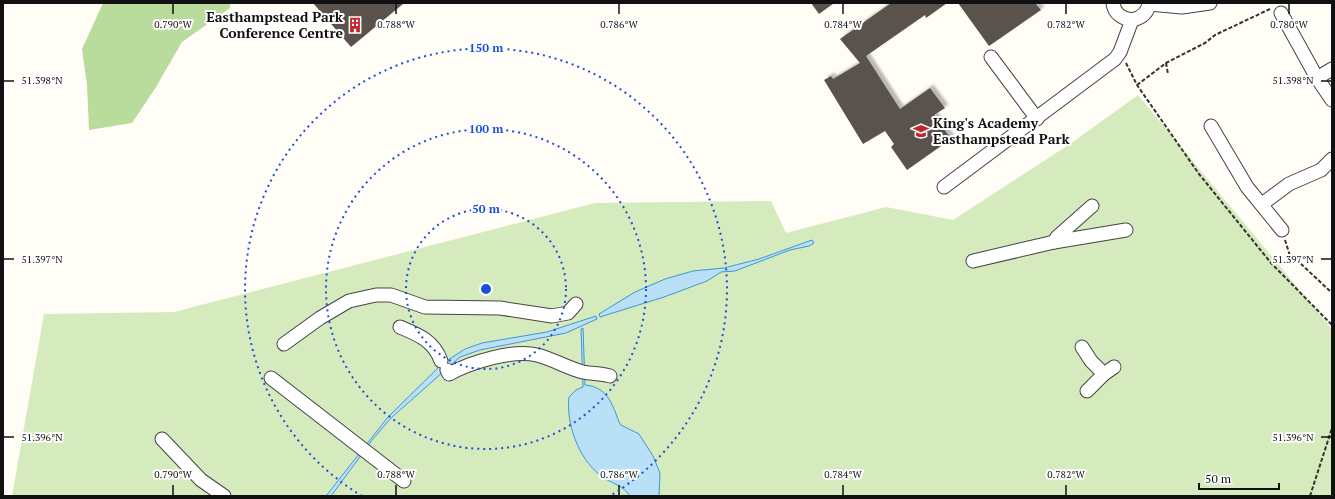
<svg xmlns="http://www.w3.org/2000/svg" width="1335" height="499" viewBox="0 0 1335 499" font-family="'PT Serif',serif">
<style>
.green{fill:#d5ebbd}
.forest{fill:#b9dc9c}
.water{fill:#b9e0f7;stroke:#3f96cf}
.building{fill:#5a524d;filter:url(#shadow)}
.lines{fill:none;stroke-linecap:round;stroke-linejoin:round}
.minor-casing{stroke:#444;stroke-width:15}
.path{stroke:#333;stroke-width:2;stroke-dasharray:4 2;stroke-linecap:butt}
.minor{stroke:#fff;stroke-width:13}
.ticks{fill:none;stroke:#111;stroke-width:1.5}
.ring{fill:none;stroke:#1d4ed8;stroke-width:2;stroke-dasharray:2 4}
.labels{text-anchor:middle;stroke-width:4;stroke-linejoin:round;paint-order:stroke}
.poi-label{font-size:14px;font-weight:bold;fill:#111;stroke:#fff;text-anchor:end}
.ticks-label{font-size:10px;text-anchor:middle;fill:#111;stroke:#fff;stroke-width:4;stroke-linejoin:round;paint-order:stroke}
.centre{fill:#1d4ed8;stroke:#fff;stroke-width:2}
.ring-label{font-size:12px;text-anchor:middle;font-weight:bold;fill:#1d4ed8;stroke:#fff;stroke-width:4;stroke-linejoin:round;paint-order:stroke}
</style>
<defs>
<filter id="shadow"><feDropShadow dx="3.5" dy="-3.5" stdDeviation="1" flood-color="#0004"/></filter>
</defs>
<rect width="100%" height="100%" fill="#fffdf5"/>
<path class="green" d="M 1138,95 L 1332,329 L 1332,496 L 12,496 L 44,314 L 174,312 L 595,203 L 771,201 L 786,233 L 886,207 L 953,220 L 1070,144 Z"/>
<path class="forest" d="M 103,3 L 230,3 L 230,8 L 182,42 L 156,87 L 132,123 L 89,130 L 87,85 L 82,49 Z"/>
<g class="water">
<path d="M 812,240 L 814,243 L 809,246 L 790,250 L 735,271 L 721,272 L 707,281 L 664,297 L 600,317 L 599,314 L 635,292 L 665,279 L 693,271 L 724,268 L 759,259 Z"/>
<path d="M 596,316 L 597,319 L 566,333 L 480,350 L 460,357 L 391,418 L 373,439 L 331,496 L 326,496 L 388,417 L 442,364 L 465,349 L 482,343 L 547,332 Z"/>
<path d="M 583,328 L 585,385 C 607,387 612,403 619,422 L 621,425 L 639,434 L 653,456 L 660,473 L 659,496 L 630,496 C 622,484 611,484 600,475 C 578,458 566,423 569,397 L 576,390 L 583,387 L 581,329 Z"/>
</g>
<g class="building">
<path d="M 313,3 L 404,3 L 351,47 Z"/>
<path d="M 811,3 L 834,3 L 819,14 Z"/>
<path d="M 891,3 L 947,3 L 926,18 L 925,15 L 866,56 L 900,109 L 930,88 L 945,108 L 934,115 L 951,139 L 907,170 L 891,147 L 894,144 L 885,131 L 863,144 L 824,80 L 831,76 L 833,79 L 860,63 L 840,39 Z"/>
<path d="M 958,3 L 1035,3 L 1041,10 L 989,46 Z"/>
</g>
<g class="lines">
<defs>
<g id="minor">
<path d="M 1113,3 C 1114,13 1122,19 1132,20 C 1141,18 1148,13 1149,3"/>
<path d="M 1149,4 L 1182,7 L 1210,3"/>
<path d="M 1281,13 L 1317,78 L 1332,100"/>
<path d="M 991,57 L 1037,119"/>
<path d="M 1317,78 L 1332,69"/>
<path d="M 1211,126 L 1247,187 L 1282,230"/>
<path d="M 944,187 L 1115,59 L 1120,52 L 1132,20"/>
<path d="M 1262,204 L 1289,184 L 1321,170 L 1332,159"/>
<path d="M 1054,242 L 1057,237 L 1092,206"/>
<path d="M 973,261 L 1054,242 L 1126,230"/>
<path d="M 400,327 C 419,335 434,341 441,361"/>
<path d="M 284,344 L 320,318 L 349,301 L 376,295 L 391,295 L 425,307 L 500,308 L 552,316 L 568,313 L 576,304"/>
<path d="M 1082,347 L 1091,361 L 1104,374 L 1087,391"/>
<path d="M 447,370 L 449,374 C 471,362 514,349 537,355 C 553,359 567,368 583,372 C 592,374 601,373 610,376"/>
<path d="M 1104,374 L 1114,367"/>
<path d="M 271,378 L 404,481"/>
<path d="M 162,439 L 201,480 L 224,496"/>
</g>
</defs>
<use href="#minor" class="minor-casing"/>
<g class="path">
<path d="M 1126,63 L 1137,85 L 1199,174 L 1271,263 L 1332,325"/>
<path d="M 1166,63 L 1168,74"/>
<path d="M 1137,85 L 1166,63 L 1205,43 L 1215,35 L 1270,9"/>
<path d="M 1285,240 L 1290,256 L 1299,262 L 1332,293"/>
<path d="M 1310,496 L 1332,428"/>
</g>
<use href="#minor" class="minor"/>
</g>
<path class="ticks" d="M 173,4 L 173,14M 396,4 L 396,14M 619,4 L 619,14M 843,4 L 843,14M 1066,4 L 1066,14M 1289,4 L 1289,14M 4,81 L 14,81M 1321,81 L 1331,81M 4,259 L 14,259M 1321,259 L 1331,259M 4,437 L 14,437M 1321,437 L 1331,437M 173,485 L 173,495M 396,485 L 396,495M 619,485 L 619,495M 843,485 L 843,495M 1066,485 L 1066,495"/>
<g class="ring">
<circle cx="486" cy="289" r="80"/>
<circle cx="486" cy="289" r="160"/>
<path d="M362 496A241 241 0 1 1 610 496"/>
</g>
<defs>
<symbol id="building-bare" viewBox="-9 -9 18 18"><path d="M-4-6H4V6H1V3H-1V6H-4ZM-2.5-4.3h1.7v1.8h-1.7ZM.8-4.3h1.7v1.8H.8ZM-2.5-1h1.7V.8h-1.7ZM.8-1h1.7V.8H.8Z" fill="#c4262e" stroke="#fff" stroke-width="2.5" paint-order="stroke"/></symbol>
<symbol id="school-bare" viewBox="-9 -9 18 18"><path d="M0-5L7-2L0 1L-7-2ZM-4 1L0 2.5L4 1V4Q0 6-4 4Z" fill="#c4262e" stroke="#fff" stroke-width="2.5" paint-order="stroke"/></symbol>
</defs>
<g fill-rule="evenodd">
<use href="#building-bare" x="344" y="14" width="22" height="22"/>
<use href="#school-bare" x="910" y="120" width="22" height="22"/>
</g>
<g class="labels">
<g class="poi-label">
<text x="343" y="22">Easthampstead Park<tspan x="343" dy="16">Conference Centre</tspan></text>
<text x="933" y="128" text-anchor="start">King's Academy<tspan x="933" dy="16">Easthampstead Park</tspan></text>
</g>
</g>
<g class="ticks-label">
<text x="173" y="28">0.790°W</text>
<text x="396" y="28">0.788°W</text>
<text x="619" y="28">0.786°W</text>
<text x="843" y="28">0.784°W</text>
<text x="1066" y="28">0.782°W</text>
<text x="1289" y="28">0.780°W</text>
<text x="42" y="84">51.398°N</text>
<text x="1293" y="84">51.398°N</text>
<text x="42" y="263">51.397°N</text>
<text x="1293" y="263">51.397°N</text>
<text x="42" y="441">51.396°N</text>
<text x="1293" y="441">51.396°N</text>
<text x="173" y="478">0.790°W</text>
<text x="396" y="478">0.788°W</text>
<text x="619" y="478">0.786°W</text>
<text x="843" y="478">0.784°W</text>
<text x="1066" y="478">0.782°W</text>
</g>
<circle cx="486" cy="289" r="6" class="centre"/>
<g class="ring-label">
<text x="486" y="52">150 m</text>
<text x="486" y="133">100 m</text>
<text x="486" y="213">50 m</text>
</g>
<rect width="1335" height="499" fill="none" stroke="#111111" stroke-width="8"/>
<path d="M1199 483v6h80v-6" fill="none" stroke="#111111" stroke-width="2"/>
<text x="1205" y="483" font-size="12" fill="#111111" stroke="#ffffff" stroke-width="3" paint-order="stroke">50 m</text>
</svg>
